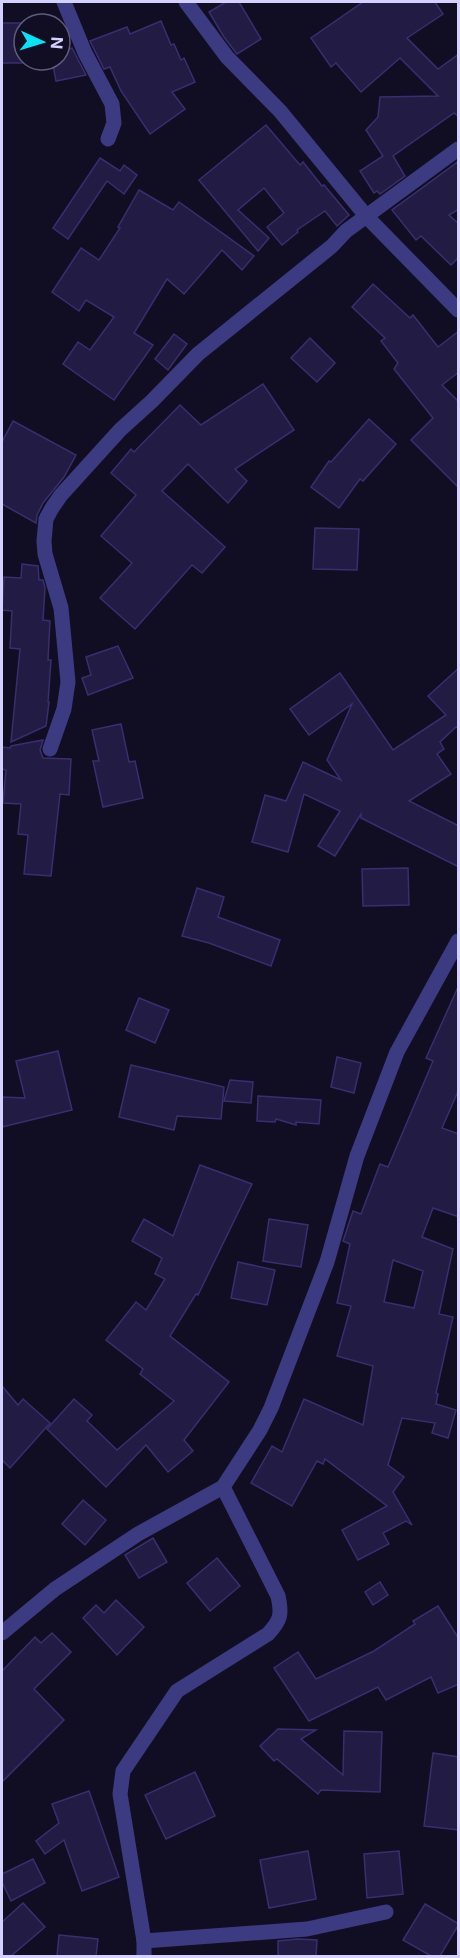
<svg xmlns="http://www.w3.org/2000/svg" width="460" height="1958" viewBox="0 0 460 1958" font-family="Inter,sans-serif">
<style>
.building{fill:#221b43;stroke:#392e6f;stroke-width:1.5;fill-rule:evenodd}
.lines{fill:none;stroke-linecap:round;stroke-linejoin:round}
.minor{stroke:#3c3b81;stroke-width:15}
</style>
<rect width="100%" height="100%" fill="#110e23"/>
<g class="building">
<path d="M 226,2 L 239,2 L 261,39 L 237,54 L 224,37 L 209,12 Z"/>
<path d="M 363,2 L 435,2 L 443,14 L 407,38 L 438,69 L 459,54 L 459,117 L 454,113 L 393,156 L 405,176 L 380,194 L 377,191 L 374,193 L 360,171 L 383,156 L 366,130 L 378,117 L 380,97 L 438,96 L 400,58 L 361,92 L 336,63 L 331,67 L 311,38 Z"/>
<path d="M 161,21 L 171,45 L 174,44 L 181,60 L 184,58 L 195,82 L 172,92 L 185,109 L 150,134 L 121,91 L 110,67 L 104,69 L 90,41 L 127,27 L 130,34 Z"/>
<rect x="2" y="23" width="22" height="40"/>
<path d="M 72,48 L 86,75 L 56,81 L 52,60 L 60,60 L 60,52 Z"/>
<path d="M 266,125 L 300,165 L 303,162 L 322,186 L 324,185 L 349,215 L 337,226 L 325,211 L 297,230 L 298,232 L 282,245 L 267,227 L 284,213 L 264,188 L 238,210 L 269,238 L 258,251 L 199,180 Z"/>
<path d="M 100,158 L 120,171 L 124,165 L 137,175 L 124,194 L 107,181 L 68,239 L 53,228 Z"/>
<path d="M 459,161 L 459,209 L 449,215 L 459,224 L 459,257 L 451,265 L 421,236 L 416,240 L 392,210 Z"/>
<path d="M 139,190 L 173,210 L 179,202 L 254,256 L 242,270 L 222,250 L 184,294 L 167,279 L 134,333 L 153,345 L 114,400 L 63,364 L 78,342 L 90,350 L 114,317 L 86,300 L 79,311 L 52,292 L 81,248 L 99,260 L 120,228 L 118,227 Z"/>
<path d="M 373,284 L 410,318 L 413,315 L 438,347 L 459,331 L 459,372 L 442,385 L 459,402 L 459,488 L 411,440 L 433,418 L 394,369 L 398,363 L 381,341 L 385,338 L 352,307 Z"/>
<path d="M 174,334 L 187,344 L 168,370 L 155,359 Z"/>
<path d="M 310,338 L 335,363 L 317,382 L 291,358 Z"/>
<path d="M 263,384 L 294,430 L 235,469 L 247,481 L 228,503 L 188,464 L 162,491 L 225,547 L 202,573 L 192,565 L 135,629 L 100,598 L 132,563 L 101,536 L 136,495 L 111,473 L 131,449 L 134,452 L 180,405 L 201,425 Z"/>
<path d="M 369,419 L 396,444 L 363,481 L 360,479 L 339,508 L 311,487 L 329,461 L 331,462 Z"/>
<path d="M 13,421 L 76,455 L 64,477 L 43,503 L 37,515 L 36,523 L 2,504 L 2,442 Z"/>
<path d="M 315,528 L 359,529 L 357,570 L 313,569 Z"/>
<path d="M 22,564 L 38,566 L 39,580 L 43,580 L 45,588 L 43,620 L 50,621 L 48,660 L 51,660 L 48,702 L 49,702 L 46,726 L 11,742 L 20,649 L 10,648 L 12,611 L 2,610 L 4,577 L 21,578 Z"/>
<path d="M 118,646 L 133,678 L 88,695 L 82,678 L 91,675 L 86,657 Z"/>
<path d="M 459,668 L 459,729 L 456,727 L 440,742 L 444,749 L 437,754 L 451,774 L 409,801 L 459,826 L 459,867 L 361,818 L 361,814 L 335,856 L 318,846 L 340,811 L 304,794 L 288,852 L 252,842 L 265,795 L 286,801 L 303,762 L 341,780 L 327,760 L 352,704 L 309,735 L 290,709 L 340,673 L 393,750 L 446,715 L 428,696 Z"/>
<path d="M 121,724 L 129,762 L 135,761 L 143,798 L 103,807 L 93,761 L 99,761 L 92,730 Z"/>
<path d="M 43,740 L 40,750 L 43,758 L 71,759 L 69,795 L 60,794 L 51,876 L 24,874 L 28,835 L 18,834 L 21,804 L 3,803 L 6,770 L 2,769 L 2,747 L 10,748 L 11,746 Z"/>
<path d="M 408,868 L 409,905 L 363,906 L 362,869 Z"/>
<path d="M 197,888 L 224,897 L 218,917 L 280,940 L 271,966 L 209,943 L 182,936 Z"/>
<path d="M 459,985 L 459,1089 L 442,1128 L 459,1134 L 459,1217 L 433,1208 L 422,1237 L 453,1249 L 439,1314 L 453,1317 L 436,1393 L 438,1394 L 436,1404 L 456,1410 L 448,1438 L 432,1433 L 435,1423 L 402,1418 L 388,1465 L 404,1477 L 393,1492 L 412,1525 L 406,1521 L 383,1533 L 389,1544 L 358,1560 L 342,1530 L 387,1506 L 325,1459 L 323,1464 L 317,1461 L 292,1506 L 251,1483 L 272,1446 L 282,1452 L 304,1399 L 363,1425 L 373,1366 L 337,1356 L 351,1306 L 337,1303 L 350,1244 L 343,1241 L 353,1211 L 361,1214 L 380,1164 L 388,1167 L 433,1061 L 426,1058 ZM 393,1260 L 423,1271 L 414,1308 L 384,1302 Z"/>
<path d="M 139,998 L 169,1010 L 155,1043 L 126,1030 Z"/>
<path d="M 58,1051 L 72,1110 L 2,1127 L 2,1097 L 25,1098 L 16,1061 Z"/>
<path d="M 337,1057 L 361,1063 L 354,1093 L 331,1087 Z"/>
<path d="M 131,1065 L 224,1087 L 221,1119 L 177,1116 L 174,1130 L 119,1117 Z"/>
<path d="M 230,1080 L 253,1082 L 251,1103 L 224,1101 Z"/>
<path d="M 258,1096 L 321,1100 L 319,1124 L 296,1122 L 296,1125 L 276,1119 L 275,1122 L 257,1121 Z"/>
<path d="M 200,1165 L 252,1184 L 198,1295 L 196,1294 L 170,1336 L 229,1382 L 184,1440 L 193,1451 L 168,1472 L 146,1445 L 106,1487 L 47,1429 L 74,1399 L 92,1415 L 87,1421 L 117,1450 L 174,1401 L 140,1374 L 143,1369 L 106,1340 L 136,1302 L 146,1310 L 165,1279 L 155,1274 L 162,1258 L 132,1241 L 144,1219 L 173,1236 Z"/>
<path d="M 269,1219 L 308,1225 L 301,1267 L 263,1261 Z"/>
<path d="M 238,1262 L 275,1270 L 267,1305 L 231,1298 Z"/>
<path d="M 2,1386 L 18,1405 L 23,1399 L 50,1423 L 10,1468 L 2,1460 Z"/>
<path d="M 83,1500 L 106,1520 L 85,1545 L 62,1524 Z"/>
<path d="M 153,1538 L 167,1562 L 139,1578 L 125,1555 Z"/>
<path d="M 217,1558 L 240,1586 L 210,1611 L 187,1583 Z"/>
<path d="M 380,1582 L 388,1595 L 373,1605 L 365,1592 Z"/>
<path d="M 116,1600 L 144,1627 L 117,1655 L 83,1618 L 96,1605 L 104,1613 Z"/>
<path d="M 438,1606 L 459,1639 L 459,1684 L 438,1693 L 431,1677 L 386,1700 L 378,1687 L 309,1721 L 274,1668 L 298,1652 L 316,1679 L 374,1651 L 415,1624 L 413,1621 Z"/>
<path d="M 52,1633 L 71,1652 L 34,1689 L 64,1720 L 2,1782 L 2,1671 L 35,1637 L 41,1643 Z"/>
<path d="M 278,1729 L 316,1730 L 301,1739 L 343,1775 L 344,1731 L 382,1732 L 380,1792 L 321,1790 L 318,1794 L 277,1759 L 274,1761 L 260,1746 Z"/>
<path d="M 433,1753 L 459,1757 L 459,1830 L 424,1826 Z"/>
<path d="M 195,1772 L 215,1816 L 166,1839 L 145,1795 Z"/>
<path d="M 89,1791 L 119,1877 L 82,1891 L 64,1840 L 45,1854 L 36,1841 L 59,1823 L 52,1804 Z"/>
<path d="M 308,1851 L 316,1899 L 269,1908 L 260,1860 Z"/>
<path d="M 399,1851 L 403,1894 L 367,1898 L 364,1854 Z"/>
<path d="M 33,1859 L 45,1883 L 11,1901 L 2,1882 L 2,1874 Z"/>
<path d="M 23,1903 L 45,1927 L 11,1956 L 2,1956 L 2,1922 Z"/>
<path d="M 425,1904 L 459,1924 L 440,1956 L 431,1956 L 403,1940 Z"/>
<path d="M 59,1935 L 98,1939 L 96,1956 L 57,1956 Z"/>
<path d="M 298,1939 L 317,1940 L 316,1956 L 278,1956 L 278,1941 Z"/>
</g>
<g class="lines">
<g class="minor">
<path d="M 64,2 L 85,53 L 112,104 L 114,123 L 108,139"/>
<path d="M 186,2 L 227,57 L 280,111 L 367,217 L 458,310"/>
<path d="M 50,749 L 64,709 L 68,682 L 61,608 L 45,554 L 44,541 L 46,519 L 52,508 L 61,495 L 120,430 L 152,401 L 198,354 L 332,246 L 346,231 L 458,149"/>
<path d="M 2,1633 L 55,1589 L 138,1534 L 223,1487 L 260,1430 L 271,1408 L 327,1262 L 357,1156 L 397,1052 L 458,941"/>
<path d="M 144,1941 L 307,1929 L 386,1912"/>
<path d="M 144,1956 L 144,1941 L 120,1794 L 123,1771 L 177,1691 L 268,1634 C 281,1620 282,1614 278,1596 L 223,1487"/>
</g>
</g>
<rect width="460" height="1958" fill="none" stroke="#d5d1fe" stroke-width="6"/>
<g transform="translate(42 42) rotate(94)"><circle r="28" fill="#110e23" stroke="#5f5c7b" stroke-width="1.5"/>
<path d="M0-4.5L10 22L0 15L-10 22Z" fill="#06e3f5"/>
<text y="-9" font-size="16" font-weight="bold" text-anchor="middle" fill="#d5d1fe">N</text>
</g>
</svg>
